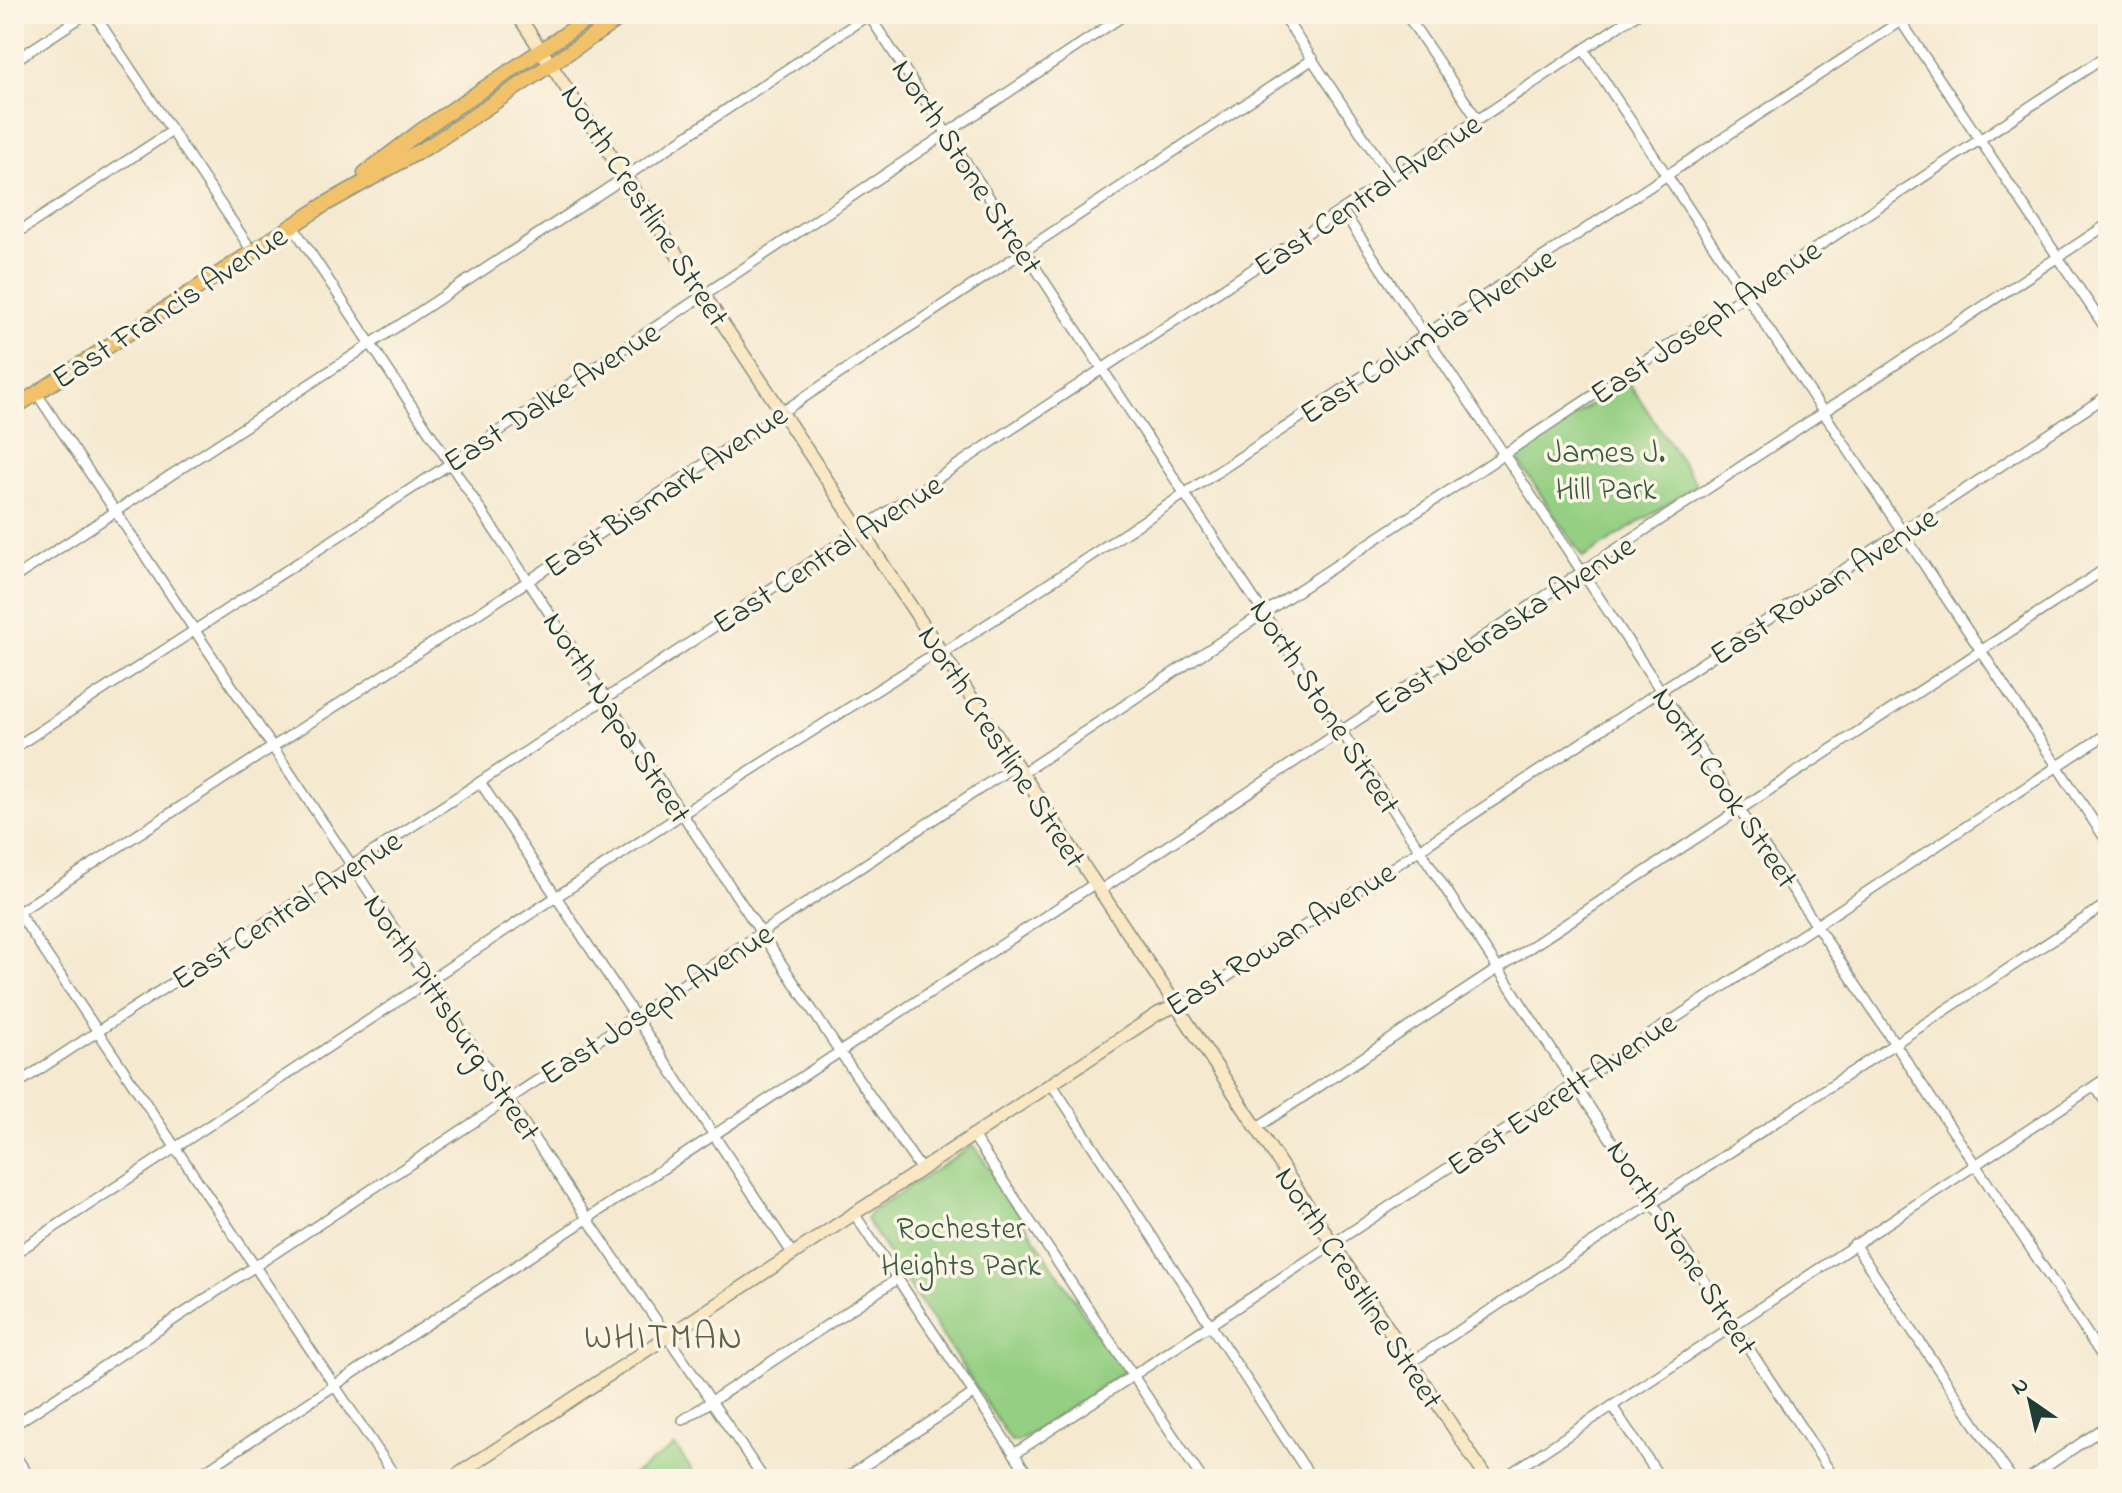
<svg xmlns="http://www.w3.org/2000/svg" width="2122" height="1493" viewBox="0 0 2122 1493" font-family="'Indie Flower',sans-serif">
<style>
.green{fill:#95cf83;stroke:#5a865c;stroke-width:2}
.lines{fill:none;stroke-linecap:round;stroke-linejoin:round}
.street-casing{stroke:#8a9382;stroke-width:12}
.secondary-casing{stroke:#8a9382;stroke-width:15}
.primary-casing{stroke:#8a9382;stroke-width:17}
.street{stroke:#fff;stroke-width:9}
.secondary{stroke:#fae7c3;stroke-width:12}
.primary{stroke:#f2c26a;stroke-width:14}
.labels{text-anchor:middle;stroke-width:7;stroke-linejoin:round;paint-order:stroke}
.street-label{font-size:32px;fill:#1f3d34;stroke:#fcf5e5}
.park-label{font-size:32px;fill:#375a44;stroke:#fcf5e5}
.quarter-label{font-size:36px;letter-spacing:2px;fill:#5c624f;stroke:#fcf5e5}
</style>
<rect width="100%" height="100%" fill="#fcf5e5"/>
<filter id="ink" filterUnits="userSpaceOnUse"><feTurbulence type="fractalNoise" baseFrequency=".0125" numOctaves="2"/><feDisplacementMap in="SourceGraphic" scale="16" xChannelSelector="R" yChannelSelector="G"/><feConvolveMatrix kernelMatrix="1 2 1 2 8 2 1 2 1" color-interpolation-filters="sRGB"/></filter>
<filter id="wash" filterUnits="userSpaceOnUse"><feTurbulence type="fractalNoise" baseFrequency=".006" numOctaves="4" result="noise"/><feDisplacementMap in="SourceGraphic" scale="32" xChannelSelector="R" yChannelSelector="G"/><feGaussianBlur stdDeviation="1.8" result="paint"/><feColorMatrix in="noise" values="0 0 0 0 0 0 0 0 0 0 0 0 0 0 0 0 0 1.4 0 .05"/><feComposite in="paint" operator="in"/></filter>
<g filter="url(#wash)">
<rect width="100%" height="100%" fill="#f5e9d0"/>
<g class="green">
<path d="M 1627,380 L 1697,485 L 1583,558 L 1515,456 Z"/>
<path d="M 970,1147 L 975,1147 L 1103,1343 L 1125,1371 L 1018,1442 L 1011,1441 L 866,1219 L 870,1213 Z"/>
<path d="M 675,1446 L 698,1479 L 626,1479 Z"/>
</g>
</g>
<g filter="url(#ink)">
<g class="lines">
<defs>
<g id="street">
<path d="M 94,14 L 252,251"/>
<path d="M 868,14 L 1835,1479"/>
<path d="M 1282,14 L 1391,178"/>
<path d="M 1406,14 L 1478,120"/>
<path d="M 1896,14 L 2108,332"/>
<path d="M 1584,50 L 2108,843"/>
<path d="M 14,61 L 86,14"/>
<path d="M 1342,210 L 2108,1365"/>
<path d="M 292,225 L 840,1052 L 920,1168"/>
<path d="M 14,235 L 172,131"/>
<path d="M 37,394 L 587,1218 L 764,1479"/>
<path d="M 14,578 L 613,185 L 870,14"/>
<path d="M 942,654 L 1911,14"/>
<path d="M 14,748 L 451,463 L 1126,14"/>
<path d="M 1022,773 L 2108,55"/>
<path d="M 480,782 L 792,1253"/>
<path d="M 1099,891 L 2108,224"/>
<path d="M 14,906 L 397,1479"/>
<path d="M 14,915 L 528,581 L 1313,59"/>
<path d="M 1176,1006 L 1192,1000 L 2108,395"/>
<path d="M 1051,1083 L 1312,1479"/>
<path d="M 14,1086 L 480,782 L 1637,14"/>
<path d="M 2095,1086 L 2108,1106"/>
<path d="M 1256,1128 L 2108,567"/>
<path d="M 972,1134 L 1202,1479"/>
<path d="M 853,1212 L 1031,1479"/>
<path d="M 1854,1244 L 2012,1479"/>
<path d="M 14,1254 L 682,814 L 940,650"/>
<path d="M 1410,1363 L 2108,903"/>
<path d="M 1612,1406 L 1661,1479"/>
<path d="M 683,1420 L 897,1279"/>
<path d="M 14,1425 L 1016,765"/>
<path d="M 14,1454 L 31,1479"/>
<path d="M 1014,1454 L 2108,733"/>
<path d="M 193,1479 L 1094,884"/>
<path d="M 844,1479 L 973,1394"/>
<path d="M 1502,1479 L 2108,1077"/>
<path d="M 2028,1479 L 2108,1425"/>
</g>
<g id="secondary">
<path d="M 517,14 L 1182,1014 L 1487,1479"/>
<path d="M 451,1479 L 1159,1013 L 1176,1006"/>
</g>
<g id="primary">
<path d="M 365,173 L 422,130 L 595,14"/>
<path d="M 14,408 L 324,205 L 432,144 L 626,14"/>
</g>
</defs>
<use href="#street" class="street-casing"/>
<use href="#secondary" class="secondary-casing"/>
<use href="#primary" class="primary-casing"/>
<use href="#street" class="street"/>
<use href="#secondary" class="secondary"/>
<use href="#primary" class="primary"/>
</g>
</g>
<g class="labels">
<g class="street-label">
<text transform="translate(968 166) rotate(57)" y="11">North Stone Street</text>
<text transform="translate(1367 194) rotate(-34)" y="11">East Central Avenue</text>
<text transform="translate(646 205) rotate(57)" y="11">North Crestline Street</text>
<text transform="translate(169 306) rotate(-33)" y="11">East Francis Avenue</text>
<text transform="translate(1705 321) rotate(-34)" y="11">East Joseph Avenue</text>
<text transform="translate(1427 335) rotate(-33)" y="11">East Columbia Avenue</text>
<text transform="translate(551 396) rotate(-33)" y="11">East Dalke Avenue</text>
<text transform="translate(665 490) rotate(-34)" y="11">East Bismark Avenue</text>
<text transform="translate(827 553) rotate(-33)" y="11">East Central Avenue</text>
<text transform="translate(1823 585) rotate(-33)" y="11">East Rowan Avenue</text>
<text transform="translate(1504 624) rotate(-33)" y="11">East Nebraska Avenue</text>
<text transform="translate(1326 706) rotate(57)" y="11">North Stone Street</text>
<text transform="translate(618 717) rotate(57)" y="11">North Napa Street</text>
<text transform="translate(1003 746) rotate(57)" y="11">North Crestline Street</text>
<text transform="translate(1726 787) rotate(56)" y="11">North Cook Street</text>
<text transform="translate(286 909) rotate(-33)" y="11">East Central Avenue</text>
<text transform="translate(1280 938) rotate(-32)" y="11">East Rowan Avenue</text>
<text transform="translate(656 1003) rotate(-33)" y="11">East Joseph Avenue</text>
<text transform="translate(453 1017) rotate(56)" y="11">North Pittsburg Street</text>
<text transform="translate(1561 1093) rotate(-34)" y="11">East Everett Avenue</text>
<text transform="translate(1683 1247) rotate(57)" y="11">North Stone Street</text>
<text transform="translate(1360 1287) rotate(57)" y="11">North Crestline Street</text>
</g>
<g class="park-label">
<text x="1606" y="462">James J.<tspan x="1606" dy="37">Hill Park</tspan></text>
<text x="961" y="1238">Rochester<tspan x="961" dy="37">Heights Park</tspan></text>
</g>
<g class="quarter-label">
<text x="664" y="1348">WHITMAN</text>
</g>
</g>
<rect width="2122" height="1493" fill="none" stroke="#fcf5e5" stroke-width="48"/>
<g transform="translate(2030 1401) rotate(326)" stroke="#fcf5e5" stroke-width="6" paint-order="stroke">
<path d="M0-6L14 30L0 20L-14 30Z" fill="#1f3d34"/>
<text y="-12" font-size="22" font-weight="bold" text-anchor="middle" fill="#1f3d34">N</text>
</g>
</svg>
